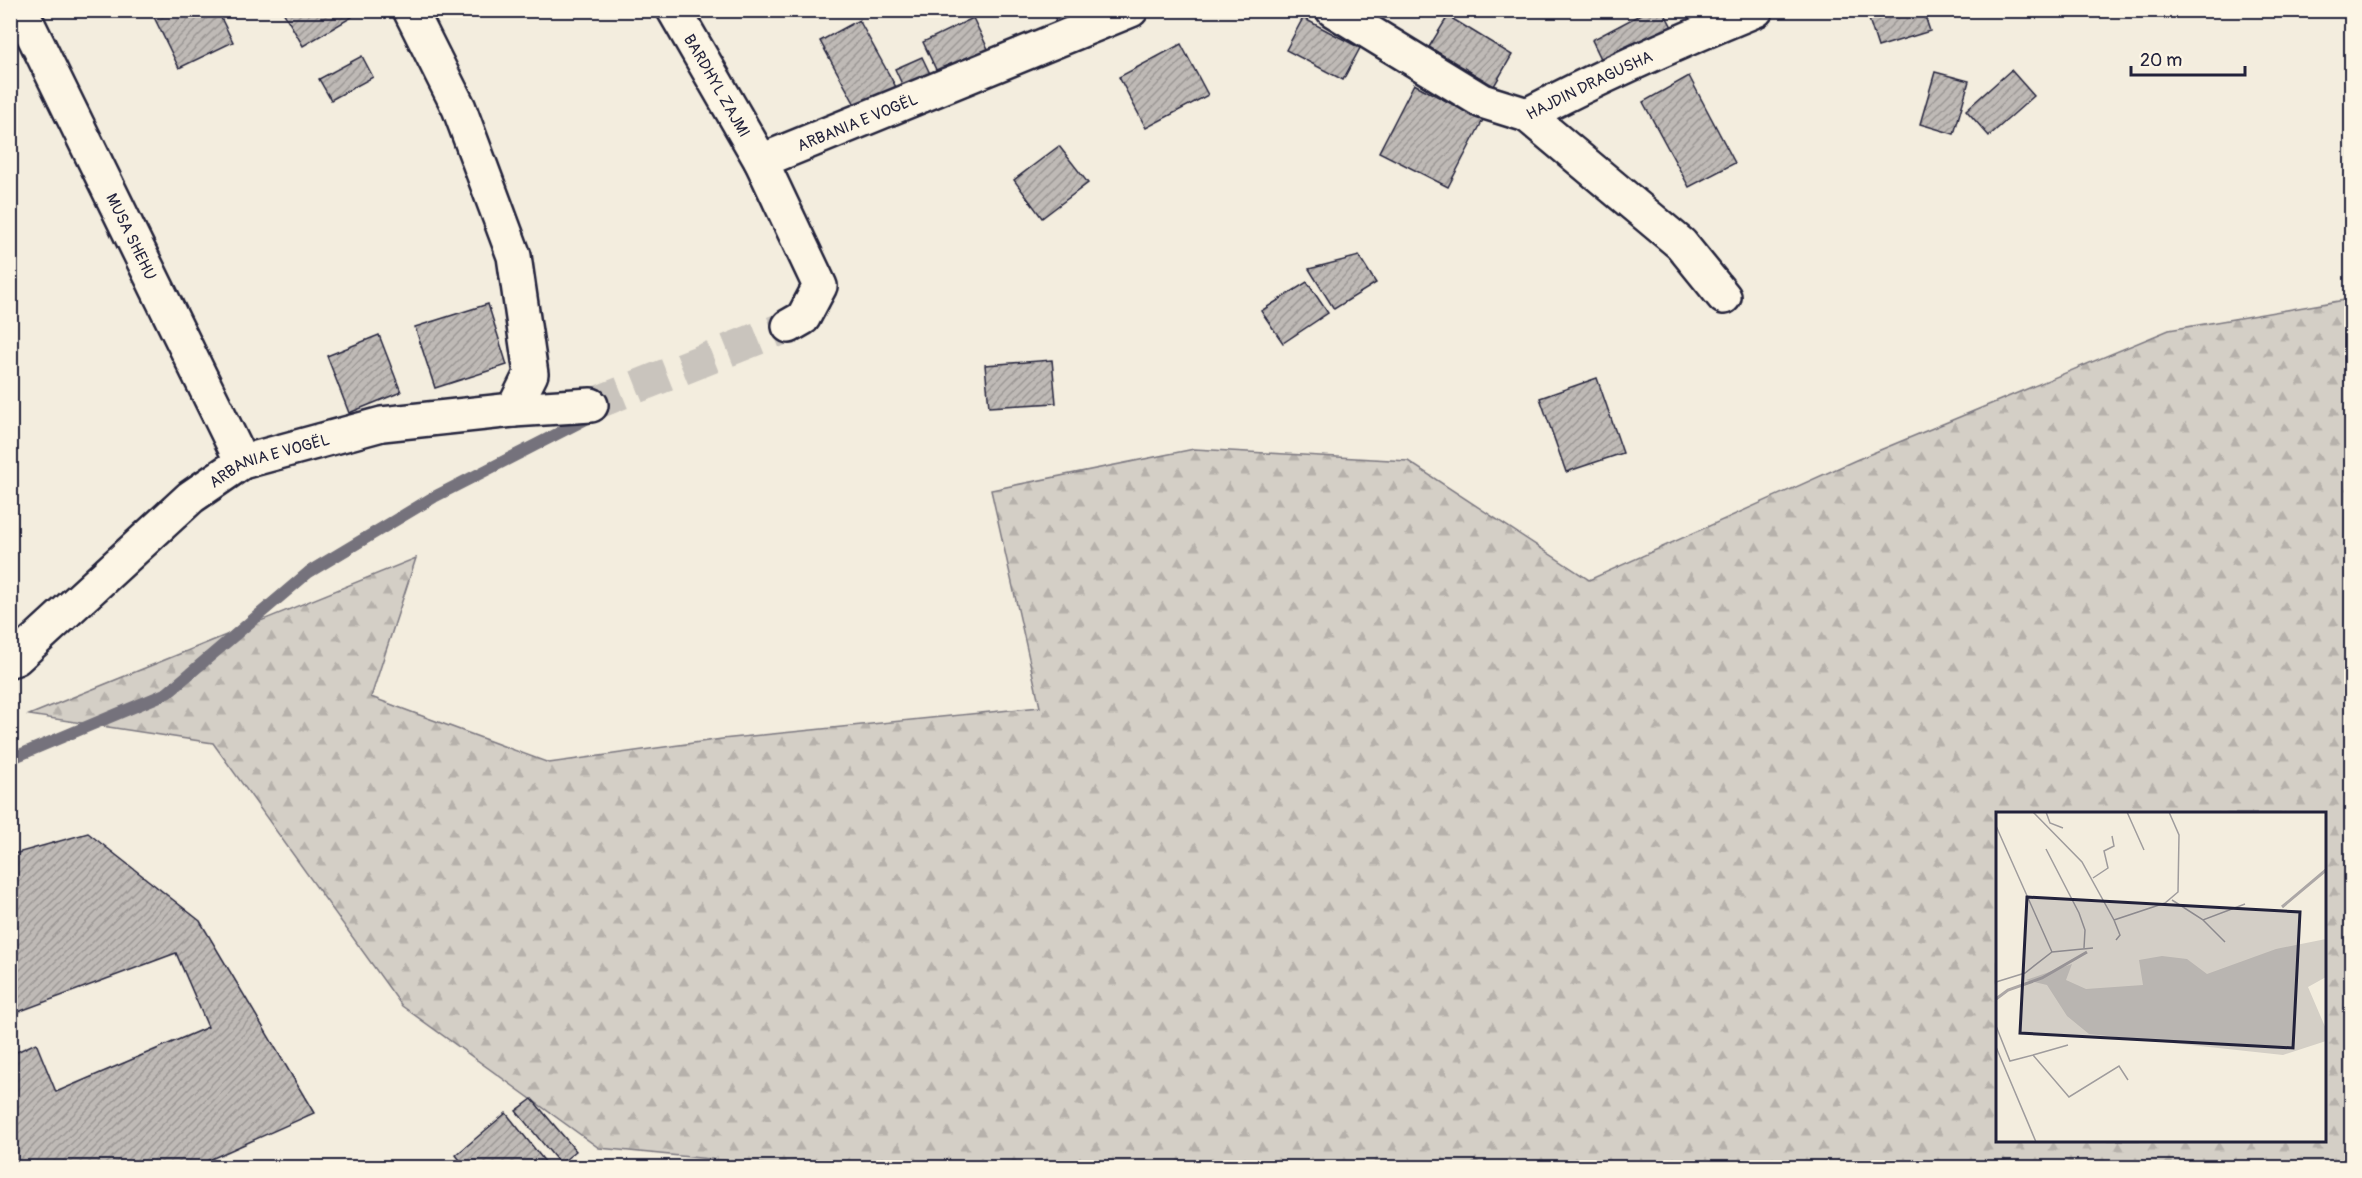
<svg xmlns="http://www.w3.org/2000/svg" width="2362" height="1178" viewBox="0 0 2362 1178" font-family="Pangolin,sans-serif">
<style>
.forest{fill:url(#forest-firs);stroke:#7b7880;stroke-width:1.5;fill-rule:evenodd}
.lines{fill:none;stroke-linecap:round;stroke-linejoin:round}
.stream{stroke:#75727b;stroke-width:12}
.building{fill:url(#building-hatch);stroke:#22223b;stroke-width:1.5}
.minor-tunnel{stroke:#c9c4bd;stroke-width:33;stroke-dasharray:33 16;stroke-linecap:butt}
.minor-casing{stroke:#22223b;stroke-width:38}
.minor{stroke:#fcf5e5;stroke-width:33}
.labels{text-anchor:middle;stroke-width:5;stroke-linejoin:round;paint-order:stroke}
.street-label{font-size:16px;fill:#22223b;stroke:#fcf5e5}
.inset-river{fill:none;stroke:#aca7a6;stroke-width:3}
.inset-road{fill:none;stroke:#9f9c9d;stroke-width:1.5}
.view{fill:#22223b;fill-opacity:0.15;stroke:#22223b;stroke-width:3}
.inset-edge{fill:none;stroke:#22223b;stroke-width:3}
</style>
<defs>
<pattern id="forest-firs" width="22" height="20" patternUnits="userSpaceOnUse" patternTransform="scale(1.5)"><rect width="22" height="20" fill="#d4cfc6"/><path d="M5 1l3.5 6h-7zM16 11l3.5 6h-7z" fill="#b6b1ab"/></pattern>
<pattern id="building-hatch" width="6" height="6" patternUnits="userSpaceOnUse" patternTransform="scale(1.5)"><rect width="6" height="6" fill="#bfbab6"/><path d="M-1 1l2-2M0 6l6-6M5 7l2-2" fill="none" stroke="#9b9795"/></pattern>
</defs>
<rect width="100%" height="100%" fill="#f3edde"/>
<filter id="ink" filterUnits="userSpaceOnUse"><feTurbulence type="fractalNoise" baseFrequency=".0167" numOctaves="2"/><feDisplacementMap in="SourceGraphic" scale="12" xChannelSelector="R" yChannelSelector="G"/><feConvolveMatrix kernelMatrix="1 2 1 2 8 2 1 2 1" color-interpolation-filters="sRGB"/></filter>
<g filter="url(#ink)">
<path class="forest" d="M 2351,299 L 2351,1167 L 800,1168 L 599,1148 L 402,1006 L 213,743 L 29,715 L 416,558 L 371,697 L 549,763 L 722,739 L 1040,707 L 991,490 L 1194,449 L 1408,461 L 1589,580 L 1856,460 L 2169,330 ZM 1998,814 L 2324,814 L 2324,1140 L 1998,1140 Z"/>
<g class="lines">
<path class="stream" d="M 10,759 L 167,693 L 309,572 L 434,497 L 594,415"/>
</g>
<g class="building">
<path d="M 157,10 L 217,10 L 233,42 L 179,68 L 152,13 Z"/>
<path d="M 282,10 L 348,10 L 352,17 L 303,46 Z"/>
<path d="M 1051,10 L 1104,10 L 1061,31 Z"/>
<path d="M 1649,10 L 1663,10 L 1674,31 L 1605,67 L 1592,40 Z"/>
<path d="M 1866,10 L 1923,10 L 1930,31 L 1878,47 Z"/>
<path d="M 1448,16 L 1512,55 L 1494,86 L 1429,47 Z"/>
<path d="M 973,18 L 990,53 L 939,76 L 923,42 Z"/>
<path d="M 1303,18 L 1360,48 L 1343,80 L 1286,50 Z"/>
<path d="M 859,20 L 897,89 L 858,110 L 820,41 Z"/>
<path d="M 1181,44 L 1208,95 L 1146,128 L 1119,77 Z"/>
<path d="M 362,56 L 373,77 L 331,100 L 319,79 Z"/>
<path d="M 922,57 L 934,82 L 907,95 L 895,69 Z"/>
<path d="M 2011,70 L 2034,96 L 1989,136 L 1966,110 Z"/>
<path d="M 1935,72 L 1969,81 L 1954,134 L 1920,124 Z"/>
<path d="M 1689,76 L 1735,163 L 1689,187 L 1643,102 Z"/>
<path d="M 1414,84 L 1480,119 L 1484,118 L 1448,187 L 1379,152 Z"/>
<path d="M 1059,146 L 1088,183 L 1042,218 L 1014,180 Z"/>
<path d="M 1359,256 L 1376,283 L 1334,309 L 1309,269 Z"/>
<path d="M 1307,282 L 1328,313 L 1283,343 L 1261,311 Z"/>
<path d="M 488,304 L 507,365 L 435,388 L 415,327 Z"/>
<path d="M 379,335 L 401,392 L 349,413 L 327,356 Z"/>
<path d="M 1052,360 L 1056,403 L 989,407 L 985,365 Z"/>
<path d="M 1597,378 L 1623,453 L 1566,472 L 1540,398 Z"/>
<path d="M 88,833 L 200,921 L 314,1113 L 191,1168 L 10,1168 L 10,1055 L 36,1043 L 56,1092 L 208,1027 L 176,953 L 10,1015 L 10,855 Z"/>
<path d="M 532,1099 L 576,1151 L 560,1164 L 516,1111 Z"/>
<path d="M 506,1113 L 550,1168 L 466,1168 L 456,1155 Z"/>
</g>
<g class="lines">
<path class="minor-tunnel" d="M 591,405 L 789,326"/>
<defs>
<g id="minor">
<path id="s1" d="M 21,10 L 242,462"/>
<path d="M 410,10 L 459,108 L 514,256 L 531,374 L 513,410"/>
<path id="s2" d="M 674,10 L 761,161 L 820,286 L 803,318 L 789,326"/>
<path id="s3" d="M 1333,10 L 1482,101 L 1527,115 C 1601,76 1678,42 1756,10"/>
<path d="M 1527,115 L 1681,244 L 1724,297"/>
<path id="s4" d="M 761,161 L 1131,10"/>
<path id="s5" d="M 10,660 L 16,658 L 191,497 L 242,462 L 382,424 L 513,410 L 591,405"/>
</g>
</defs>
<use href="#minor" class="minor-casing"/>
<use href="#minor" class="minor"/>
</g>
</g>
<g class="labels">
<g class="street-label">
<text dy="6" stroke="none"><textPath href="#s3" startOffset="291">HAJDIN DRAGUSHA</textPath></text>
<text dy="6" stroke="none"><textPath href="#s2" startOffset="87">BARDHYL ZAJMI</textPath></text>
<text dy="6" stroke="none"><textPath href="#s4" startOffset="104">ARBANIA E VOGËL</textPath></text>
<text dy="6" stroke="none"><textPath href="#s1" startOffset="252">MUSA SHEHU</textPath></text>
<text dy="6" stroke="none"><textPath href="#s5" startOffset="332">ARBANIA E VOGËL</textPath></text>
</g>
</g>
<g transform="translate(1996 812)">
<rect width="330" height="330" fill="#f3edde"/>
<path d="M 330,127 L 330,165 L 312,175 L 330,217 L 330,229 L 287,243 L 93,222 L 71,204 L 51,173 L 30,168 L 76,152 L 70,168 L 90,177 L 147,173 L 143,148 L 166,144 L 191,147 L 211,162 L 280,137 Z" fill="#d4cfc6"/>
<path class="inset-river" d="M 286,95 L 330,58M 0,187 L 12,178 L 46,166 L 91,140"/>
<path class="inset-road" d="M 37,0 L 86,50 L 118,108 L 124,123 L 120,128M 50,0 L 54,11 L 67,16M 131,0 L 148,38M 0,14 L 56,140M 50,37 L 83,101 L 89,118 L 88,136M 97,66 L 112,56 L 108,39 L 118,34 L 116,24M 176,88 L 207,108 L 249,92M 118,108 L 169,91 L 182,80 L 183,23 L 173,0M 207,108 L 229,130M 0,170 L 29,161 L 56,140 L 97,136M 0,214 L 14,249 L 37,243 L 73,285 L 123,254 L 132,268M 0,235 L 40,330M 37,243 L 72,233"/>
<path class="view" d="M 31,85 L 304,100 L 297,236 L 24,221 Z"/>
<rect width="330" height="330" class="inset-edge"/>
</g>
<rect width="2362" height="1178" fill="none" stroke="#fcf5e5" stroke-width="36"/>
<rect x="18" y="18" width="2326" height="1142" fill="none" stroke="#22223b" stroke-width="2" filter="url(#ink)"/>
<path d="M2131 66v9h114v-9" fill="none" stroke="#22223b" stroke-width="3"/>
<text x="2140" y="66" font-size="18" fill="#22223b" stroke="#fcf5e5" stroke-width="4.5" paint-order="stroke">20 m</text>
</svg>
